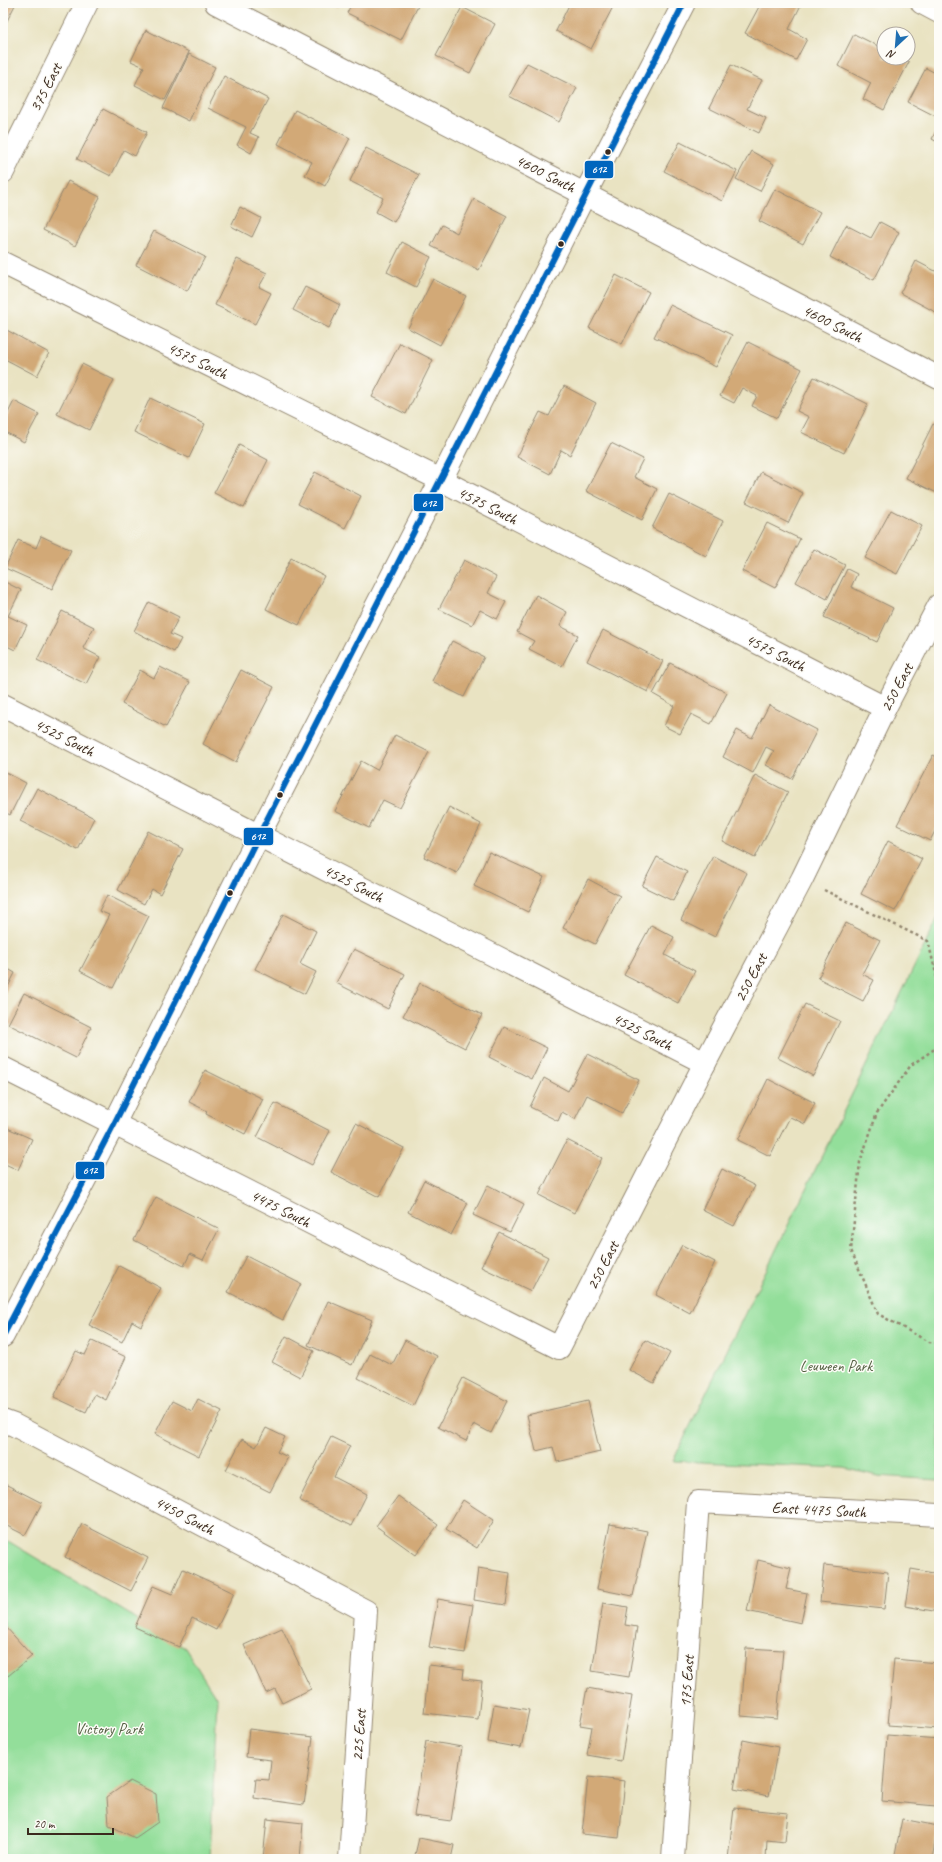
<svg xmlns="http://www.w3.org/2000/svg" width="942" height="1862" viewBox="0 0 942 1862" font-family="Caveat,sans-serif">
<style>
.green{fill:#93de9a;stroke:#67845c}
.building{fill:#d2a977}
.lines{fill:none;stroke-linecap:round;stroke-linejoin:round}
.minor-casing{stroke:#928670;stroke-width:24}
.path{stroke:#928670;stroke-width:2.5;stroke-dasharray:3 3;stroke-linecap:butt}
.minor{stroke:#fff;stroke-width:22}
.bus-1-casing{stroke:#fdfcf7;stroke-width:9}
.bus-1{stroke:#0065bd;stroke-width:6}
.bus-dot{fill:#3b2a1e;stroke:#fdfcf7;stroke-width:1.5}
.labels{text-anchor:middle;stroke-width:3;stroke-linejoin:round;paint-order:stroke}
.street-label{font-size:16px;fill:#3b2a1e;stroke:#fdfcf7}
.park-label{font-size:16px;fill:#556043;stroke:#fdfcf7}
.line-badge{stroke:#fdfcf7;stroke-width:1.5}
.badge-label{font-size:11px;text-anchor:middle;font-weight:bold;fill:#fff}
</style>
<rect width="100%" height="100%" fill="#fdfcf7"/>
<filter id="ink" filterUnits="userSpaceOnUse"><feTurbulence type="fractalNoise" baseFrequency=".025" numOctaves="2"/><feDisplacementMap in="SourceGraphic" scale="8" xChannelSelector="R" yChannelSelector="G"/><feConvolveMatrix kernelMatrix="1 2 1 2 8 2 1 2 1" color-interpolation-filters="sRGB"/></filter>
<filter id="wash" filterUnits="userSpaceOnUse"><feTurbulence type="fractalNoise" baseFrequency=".012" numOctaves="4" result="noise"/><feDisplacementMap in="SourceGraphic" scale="16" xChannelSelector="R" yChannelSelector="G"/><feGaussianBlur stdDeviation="0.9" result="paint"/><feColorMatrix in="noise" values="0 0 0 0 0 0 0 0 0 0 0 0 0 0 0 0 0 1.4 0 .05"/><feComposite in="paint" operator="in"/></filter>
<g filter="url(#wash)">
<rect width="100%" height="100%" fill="#e9e3c2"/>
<g class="green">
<path d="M 939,916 L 939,1480 L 878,1476 L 844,1468 L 673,1461 Z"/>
<path d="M 3,1538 L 185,1648 L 217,1699 L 210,1859 L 3,1859 Z"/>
</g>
<g id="blocks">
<g class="building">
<path d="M 3,3 L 16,3 L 3,29 Z"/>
<path d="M 328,3 L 339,3 L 337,7 Z"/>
<path d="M 352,3 L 411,3 L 418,6 L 401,40 L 347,13 Z"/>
<path d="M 570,3 L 615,3 L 591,49 L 556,31 Z"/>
<path d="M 761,3 L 802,3 L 789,29 L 807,39 L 796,60 L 745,33 Z"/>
<path d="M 462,7 L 495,24 L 470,73 L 436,56 Z"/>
<path d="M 146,30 L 189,52 L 165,100 L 135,85 L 144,67 L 131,61 Z"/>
<path d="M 854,34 L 884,49 L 884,58 L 902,58 L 909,62 L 884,110 L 863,99 L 871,83 L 838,66 Z"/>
<path d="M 189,54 L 215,67 L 189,121 L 163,108 Z"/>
<path d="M 527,63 L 577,88 L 559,122 L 509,96 Z"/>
<path d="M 731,65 L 762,80 L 747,109 L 766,118 L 759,133 L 709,108 Z"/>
<path d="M 926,68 L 939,75 L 939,118 L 908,102 Z"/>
<path d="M 224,76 L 268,99 L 250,133 L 259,137 L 251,153 L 237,145 L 246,127 L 208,108 Z"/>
<path d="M 103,109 L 147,132 L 135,156 L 124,150 L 111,176 L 77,159 Z"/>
<path d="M 295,110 L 350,138 L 325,186 L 305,175 L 312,162 L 278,144 Z"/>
<path d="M 939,125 L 939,143 L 932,139 Z"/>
<path d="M 680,142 L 737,171 L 722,201 L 664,171 Z"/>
<path d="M 366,148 L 419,175 L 394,222 L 376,212 L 383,198 L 350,181 Z"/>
<path d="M 751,151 L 774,164 L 760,191 L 736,179 Z"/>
<path d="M 68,181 L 100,197 L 75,246 L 43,230 Z"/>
<path d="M 775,189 L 820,212 L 803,244 L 759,221 Z"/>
<path d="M 474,199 L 507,216 L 479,270 L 431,246 L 442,225 L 457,233 Z"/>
<path d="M 240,207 L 261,218 L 252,237 L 231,226 Z"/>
<path d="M 880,222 L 899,232 L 874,280 L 830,257 L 846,225 L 871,238 Z"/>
<path d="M 154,231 L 205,257 L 187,291 L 136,265 Z"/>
<path d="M 402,242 L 431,257 L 416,287 L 387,272 Z"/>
<path d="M 237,259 L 267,273 L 259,287 L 271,293 L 255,324 L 215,305 Z"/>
<path d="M 916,261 L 939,273 L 939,314 L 900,293 Z"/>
<path d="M 616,275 L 649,292 L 622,344 L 589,328 Z"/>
<path d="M 433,279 L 466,296 L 440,345 L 408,328 Z"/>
<path d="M 305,287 L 340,305 L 329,328 L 293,310 Z"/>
<path d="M 670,305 L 732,335 L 716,367 L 654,337 Z"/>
<path d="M 3,328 L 49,353 L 37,376 L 3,358 Z"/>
<path d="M 748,342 L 802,369 L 777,418 L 752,406 L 757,396 L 742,388 L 734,403 L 720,396 Z"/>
<path d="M 400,343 L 433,360 L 406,414 L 372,397 Z"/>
<path d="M 82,364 L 114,380 L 89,430 L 57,414 Z"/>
<path d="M 814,377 L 868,404 L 844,453 L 801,432 L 809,417 L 797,411 Z"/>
<path d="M 564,386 L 596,403 L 570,455 L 561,450 L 550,474 L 517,457 L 540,412 L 549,416 Z"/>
<path d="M 150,398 L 205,424 L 189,458 L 134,432 Z"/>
<path d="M 14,401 L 39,414 L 24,442 L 3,431 L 3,423 Z"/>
<path d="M 933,424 L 939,427 L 939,494 L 906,478 Z"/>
<path d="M 611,443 L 643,459 L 634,477 L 657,489 L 642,520 L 586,491 Z"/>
<path d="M 239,445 L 268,460 L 244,508 L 214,493 Z"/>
<path d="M 315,472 L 361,496 L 345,528 L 298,504 Z"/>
<path d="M 761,472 L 803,493 L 788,523 L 746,502 Z"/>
<path d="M 669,494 L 723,521 L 706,556 L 652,528 Z"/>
<path d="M 891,510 L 922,526 L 897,574 L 865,558 Z"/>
<path d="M 767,523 L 800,539 L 775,588 L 742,571 Z"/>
<path d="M 41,536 L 71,550 L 52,589 L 5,568 L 18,540 L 36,548 Z"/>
<path d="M 814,549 L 845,565 L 827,599 L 796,582 Z"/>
<path d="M 291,558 L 324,576 L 299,625 L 266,609 Z"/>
<path d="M 464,560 L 496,577 L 488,593 L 506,602 L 497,619 L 480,610 L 472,625 L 439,609 Z"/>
<path d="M 847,569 L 857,574 L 851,587 L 893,608 L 877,642 L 824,617 Z"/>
<path d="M 3,581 L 21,590 L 8,616 L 27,625 L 15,650 L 3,644 Z"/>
<path d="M 536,595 L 567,612 L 560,626 L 578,635 L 562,666 L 529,649 L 534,641 L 517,632 Z"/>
<path d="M 149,602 L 179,617 L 170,634 L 181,639 L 174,652 L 134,631 Z"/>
<path d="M 62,611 L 94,627 L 83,648 L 100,657 L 86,684 L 37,660 Z"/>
<path d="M 603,630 L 663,661 L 648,692 L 587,661 Z"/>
<path d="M 452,641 L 484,657 L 464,697 L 432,681 Z"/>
<path d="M 670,663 L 727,693 L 711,724 L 691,714 L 680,734 L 664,726 L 674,706 L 653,694 Z"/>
<path d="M 160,667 L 190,682 L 166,727 L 122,704 L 140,670 L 154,678 Z"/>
<path d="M 241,670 L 274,687 L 236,762 L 203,744 Z"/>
<path d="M 769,705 L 817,730 L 792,779 L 766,765 L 774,751 L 766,747 L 753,773 L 723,757 L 737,730 L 752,738 Z"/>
<path d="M 395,735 L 429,752 L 400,808 L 383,800 L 369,828 L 335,811 L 361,761 L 377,770 Z"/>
<path d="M 933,755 L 939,758 L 939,823 L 930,841 L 897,825 Z"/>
<path d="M 3,771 L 26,783 L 10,815 L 3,811 Z"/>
<path d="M 755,775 L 788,792 L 755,858 L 722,841 Z"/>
<path d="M 37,788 L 94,818 L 78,850 L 20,821 Z"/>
<path d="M 449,807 L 481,824 L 457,873 L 424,857 Z"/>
<path d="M 148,831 L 183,849 L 160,894 L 152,889 L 144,904 L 118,890 Z"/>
<path d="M 888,841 L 922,859 L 895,911 L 861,894 Z"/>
<path d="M 489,852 L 544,877 L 528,912 L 474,886 Z"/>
<path d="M 713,856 L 747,873 L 715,937 L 681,920 Z"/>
<path d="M 657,857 L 687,872 L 673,901 L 642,886 Z"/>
<path d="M 588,879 L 620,896 L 595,944 L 563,928 Z"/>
<path d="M 107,895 L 149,916 L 113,988 L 80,971 L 109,915 L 99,911 Z"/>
<path d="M 283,914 L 316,931 L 300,964 L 316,972 L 305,994 L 255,969 Z"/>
<path d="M 846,923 L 880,940 L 862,974 L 874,980 L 863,1001 L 818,978 Z"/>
<path d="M 651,925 L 674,937 L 665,955 L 695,971 L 678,1003 L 624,975 Z"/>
<path d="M 354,949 L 405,974 L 388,1009 L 336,983 Z"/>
<path d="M 3,966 L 15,973 L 3,997 Z"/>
<path d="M 420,983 L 482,1015 L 465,1048 L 403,1016 Z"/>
<path d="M 24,993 L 91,1027 L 76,1058 L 8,1024 Z"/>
<path d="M 805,1004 L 840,1021 L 813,1076 L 778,1058 Z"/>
<path d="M 504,1027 L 547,1048 L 532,1079 L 489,1057 Z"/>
<path d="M 587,1054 L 639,1080 L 622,1113 L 587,1095 L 575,1119 L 562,1112 L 558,1121 L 530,1107 L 544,1078 L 568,1091 Z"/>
<path d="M 205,1070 L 263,1099 L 245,1134 L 206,1114 L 207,1111 L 189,1102 Z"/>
<path d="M 768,1079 L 815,1103 L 805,1124 L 790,1117 L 770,1156 L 738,1140 Z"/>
<path d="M 275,1103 L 330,1131 L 312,1165 L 257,1137 Z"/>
<path d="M 356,1123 L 404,1148 L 379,1197 L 331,1172 Z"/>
<path d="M 3,1126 L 32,1139 L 18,1170 L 3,1163 Z"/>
<path d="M 567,1140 L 602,1158 L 574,1213 L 539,1195 Z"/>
<path d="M 722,1169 L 755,1186 L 734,1226 L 702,1210 Z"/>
<path d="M 424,1180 L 468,1203 L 451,1235 L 408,1212 Z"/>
<path d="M 488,1185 L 524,1204 L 510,1232 L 473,1215 Z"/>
<path d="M 156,1197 L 219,1229 L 203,1260 L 190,1254 L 184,1266 L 134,1240 Z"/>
<path d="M 499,1232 L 548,1257 L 531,1291 L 481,1267 Z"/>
<path d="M 682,1245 L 715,1262 L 690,1313 L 656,1295 Z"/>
<path d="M 246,1256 L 301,1284 L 283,1320 L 228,1292 Z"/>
<path d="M 119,1266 L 161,1288 L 141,1326 L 132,1321 L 122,1342 L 89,1325 Z"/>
<path d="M 328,1301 L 372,1320 L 352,1365 L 308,1345 Z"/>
<path d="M 286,1336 L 314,1351 L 300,1377 L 272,1362 Z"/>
<path d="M 405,1340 L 437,1356 L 413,1406 L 358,1378 L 370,1354 L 392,1365 Z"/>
<path d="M 645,1340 L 670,1353 L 654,1383 L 629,1370 Z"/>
<path d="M 92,1341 L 126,1357 L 106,1400 L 95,1394 L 86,1412 L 54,1397 L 76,1351 L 85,1355 Z"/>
<path d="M 463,1378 L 507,1401 L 491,1433 L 474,1424 L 466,1441 L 438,1427 Z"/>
<path d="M 198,1399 L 222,1411 L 199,1456 L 155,1434 L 172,1401 L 192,1411 Z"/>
<path d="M 588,1401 L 600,1452 L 557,1462 L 553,1447 L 536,1451 L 527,1415 Z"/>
<path d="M 266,1428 L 285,1437 L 277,1452 L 288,1457 L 270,1492 L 226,1470 L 242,1439 L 256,1447 Z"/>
<path d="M 331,1437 L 350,1446 L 334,1477 L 367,1494 L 351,1526 L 299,1500 Z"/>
<path d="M 3,1483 L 42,1503 L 25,1535 L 3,1524 Z"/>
<path d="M 398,1496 L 438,1525 L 416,1555 L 376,1526 Z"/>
<path d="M 463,1500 L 494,1520 L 477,1548 L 446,1529 Z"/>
<path d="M 82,1524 L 148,1558 L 131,1591 L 65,1557 Z"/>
<path d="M 610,1524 L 647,1531 L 633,1596 L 597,1589 Z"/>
<path d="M 758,1560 L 791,1568 L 786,1589 L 807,1593 L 801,1623 L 747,1611 Z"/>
<path d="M 824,1565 L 888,1572 L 884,1609 L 820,1602 Z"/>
<path d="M 478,1568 L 510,1573 L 506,1605 L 474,1600 Z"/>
<path d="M 183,1569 L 234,1593 L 216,1630 L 192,1618 L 179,1647 L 135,1627 L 153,1586 L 172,1594 Z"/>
<path d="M 911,1569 L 939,1574 L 939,1612 L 905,1606 Z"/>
<path d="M 438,1599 L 473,1605 L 465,1653 L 429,1647 Z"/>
<path d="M 603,1603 L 628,1607 L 625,1625 L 637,1627 L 629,1677 L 592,1671 Z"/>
<path d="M 5,1626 L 32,1656 L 8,1676 L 3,1670 L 3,1628 Z"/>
<path d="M 282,1628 L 311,1689 L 282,1703 L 275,1689 L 266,1693 L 244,1645 Z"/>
<path d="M 746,1648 L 783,1650 L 777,1719 L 741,1716 Z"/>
<path d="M 894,1659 L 937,1663 L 935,1679 L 939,1680 L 939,1729 L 888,1725 Z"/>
<path d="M 429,1665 L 464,1669 L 463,1679 L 482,1681 L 478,1719 L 424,1713 Z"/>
<path d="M 587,1688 L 632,1696 L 621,1761 L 587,1755 L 592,1727 L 580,1725 Z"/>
<path d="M 494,1704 L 529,1710 L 521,1748 L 488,1742 Z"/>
<path d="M 249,1729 L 313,1737 L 304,1805 L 254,1798 L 256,1779 L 269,1780 L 271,1760 L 246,1757 Z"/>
<path d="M 887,1735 L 939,1739 L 939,1768 L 936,1806 L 882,1801 Z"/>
<path d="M 743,1740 L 778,1747 L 769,1796 L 734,1789 Z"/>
<path d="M 426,1741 L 462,1747 L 451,1821 L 414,1816 Z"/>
<path d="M 588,1777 L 625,1781 L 619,1838 L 582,1834 Z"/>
<path d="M 130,1781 L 156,1794 L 158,1822 L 135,1838 L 109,1825 L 107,1797 Z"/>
<path d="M 734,1808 L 788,1813 L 785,1842 L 767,1840 L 766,1859 L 728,1859 Z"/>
<path d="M 267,1819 L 303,1823 L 300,1859 L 263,1859 Z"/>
<path d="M 902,1819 L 938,1826 L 932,1859 L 894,1859 Z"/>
<path d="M 419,1838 L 454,1845 L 451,1859 L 414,1859 Z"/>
<path d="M 580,1856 L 601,1858 L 601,1859 L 579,1859 Z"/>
</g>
</g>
</g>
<g filter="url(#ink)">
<use href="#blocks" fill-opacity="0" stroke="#928670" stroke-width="1"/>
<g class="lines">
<defs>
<g id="minor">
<path d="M 216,3 L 939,378"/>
<path d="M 922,3 L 939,12"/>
<path d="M 3,172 L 87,3"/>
<path d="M 3,263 L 441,480 L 885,708"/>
<path d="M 3,705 L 705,1063"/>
<path d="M 3,1068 L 559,1348 L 705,1063 L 802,879 L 885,708 L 939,605"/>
<path d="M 3,1336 L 114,1124 L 259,835 L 441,480 L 585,194 L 684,3"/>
<path d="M 3,1421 L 14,1425 L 366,1611 L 350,1859"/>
<path d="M 673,1859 L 698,1502 L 939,1515"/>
</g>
</defs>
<use href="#minor" class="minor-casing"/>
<g class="path">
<path d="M 824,890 L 928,941 L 939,986"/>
<path d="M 939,1046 L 911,1065 L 877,1113 L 860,1162 L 851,1250 L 878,1314 L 929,1342 L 939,1343"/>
</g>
<use href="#minor" class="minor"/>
<defs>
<path id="bus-1" d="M 3,1336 L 114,1124 L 259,835 L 684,3"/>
</defs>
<use href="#bus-1" class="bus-1-casing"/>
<use href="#bus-1" class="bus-1"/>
</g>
</g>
<g class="bus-dot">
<circle cx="608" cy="152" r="3.5"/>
<circle cx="561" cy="244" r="3.5"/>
<circle cx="280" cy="795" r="3.5"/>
<circle cx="230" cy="893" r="3.5"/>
</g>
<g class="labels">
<g class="street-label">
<text transform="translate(45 87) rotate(-63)" y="6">375 East</text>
<text transform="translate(546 173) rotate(27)" y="6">4600 South</text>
<text transform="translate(833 323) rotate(27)" y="6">4600 South</text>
<text transform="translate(198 360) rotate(26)" y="6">4575 South</text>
<text transform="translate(488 505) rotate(27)" y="6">4575 South</text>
<text transform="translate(776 652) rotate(27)" y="6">4575 South</text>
<text transform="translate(896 687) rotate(-62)" y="6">250 East</text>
<text transform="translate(65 737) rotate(27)" y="6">4525 South</text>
<text transform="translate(354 883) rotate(27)" y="6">4525 South</text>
<text transform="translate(750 977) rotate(-62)" y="6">250 East</text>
<text transform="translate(643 1031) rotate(27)" y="6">4525 South</text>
<text transform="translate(281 1208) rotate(27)" y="6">4475 South</text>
<text transform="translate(602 1265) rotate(-63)" y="6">250 East</text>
<text transform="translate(819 1509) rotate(3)" y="6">East 4475 South</text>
<text transform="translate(185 1515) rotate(28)" y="6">4450 South</text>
<text transform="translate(686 1681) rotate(-86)" y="6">175 East</text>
<text transform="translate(358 1735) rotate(-86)" y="6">225 East</text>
</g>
<g class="park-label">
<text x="836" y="1371">Leuween Park</text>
<text x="109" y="1734">Victory Park</text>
</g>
</g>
<g class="line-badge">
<rect x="584" y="160" width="30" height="19" rx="4" fill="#0065bd"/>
<rect x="413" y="493" width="31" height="19" rx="4" fill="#0065bd"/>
<rect x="243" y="827" width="31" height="19" rx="4" fill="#0065bd"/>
<rect x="75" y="1161" width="30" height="19" rx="4" fill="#0065bd"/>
</g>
<g class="badge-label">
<text x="599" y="173">612</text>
<text x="429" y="507">612</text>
<text x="258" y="840">612</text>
<text x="90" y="1174">612</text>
</g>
<rect width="942" height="1862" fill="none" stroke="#fdfcf7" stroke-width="16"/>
<g transform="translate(896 46) rotate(206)"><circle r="19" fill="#fdfcf7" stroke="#afa8a0"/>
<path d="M0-3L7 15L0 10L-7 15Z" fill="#1f6fb2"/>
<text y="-6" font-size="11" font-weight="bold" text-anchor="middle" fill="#3b2a1e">N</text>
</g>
<path d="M28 1828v6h85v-6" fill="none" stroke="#3b2a1e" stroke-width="2"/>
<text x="34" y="1828" font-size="12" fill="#3b2a1e" stroke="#fdfcf7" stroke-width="3" paint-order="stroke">20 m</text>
</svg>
